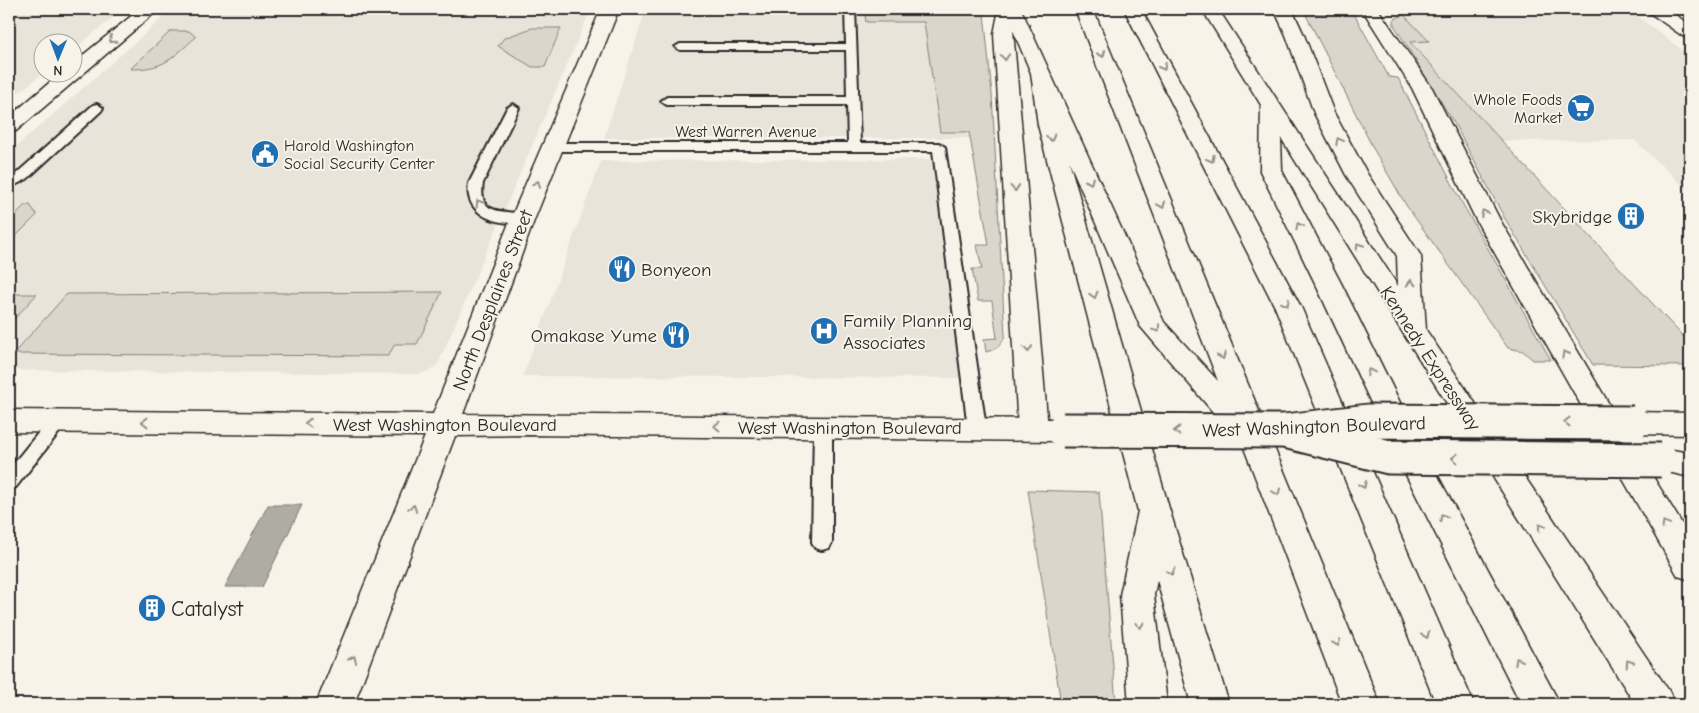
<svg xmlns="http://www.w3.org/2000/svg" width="1699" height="713" viewBox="0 0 1699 713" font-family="'Comic Neue',sans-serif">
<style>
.built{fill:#e8e4da}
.green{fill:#dad6cc;stroke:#82807c}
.water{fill:#afaca4;stroke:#7a7874}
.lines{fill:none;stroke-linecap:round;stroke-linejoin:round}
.lane-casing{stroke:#2b2b2b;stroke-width:4}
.secondary-casing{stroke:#2b2b2b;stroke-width:3}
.highway-casing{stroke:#2b2b2b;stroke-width:3}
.lane{fill:#f7f3e8;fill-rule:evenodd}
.secondary{fill:#f7f3e8;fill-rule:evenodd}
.highway{fill:#f7f3e8;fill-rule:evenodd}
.secondary-bridge-casing{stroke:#2b2b2b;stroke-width:37;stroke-linecap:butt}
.highway-bridge-casing{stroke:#2b2b2b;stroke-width:37;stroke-linecap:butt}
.secondary-bridge{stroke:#f7f3e8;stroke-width:33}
.highway-bridge{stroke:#f7f3e8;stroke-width:33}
.oneway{stroke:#918f8a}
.labels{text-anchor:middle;stroke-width:4;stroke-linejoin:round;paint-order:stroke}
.far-poi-label{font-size:16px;fill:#2b2b2b;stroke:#f7f3e8;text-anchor:end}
.far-street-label{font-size:16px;fill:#2b2b2b;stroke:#f7f3e8}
.poi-label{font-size:19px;fill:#2b2b2b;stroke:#f7f3e8;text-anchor:end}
.street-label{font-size:19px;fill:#2b2b2b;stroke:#f7f3e8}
.near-poi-label{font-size:22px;fill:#2b2b2b;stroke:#f7f3e8;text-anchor:start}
</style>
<rect width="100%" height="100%" fill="#f7f3e8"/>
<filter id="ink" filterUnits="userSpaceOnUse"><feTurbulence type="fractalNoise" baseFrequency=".02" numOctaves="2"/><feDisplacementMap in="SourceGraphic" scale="10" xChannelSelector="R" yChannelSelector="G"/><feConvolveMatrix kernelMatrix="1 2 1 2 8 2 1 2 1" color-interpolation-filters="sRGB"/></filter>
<g filter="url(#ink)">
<g class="built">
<path d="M 9,9 L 124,9 L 73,50 L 72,42 L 42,42 L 44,73 L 9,100 Z"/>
<path d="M 173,9 L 591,9 L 438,364 L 431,370 L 420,374 L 9,370 L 9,153 Z"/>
<path d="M 646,9 L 981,9 L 984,13 L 923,13 L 927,30 L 940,132 L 969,132 L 971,138 L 604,138 Z"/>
<path d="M 1413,9 L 1628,9 L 1690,56 L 1690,192 L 1634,140 L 1502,141 L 1410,41 L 1428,41 L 1404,15 L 1398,16 L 1402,12 Z"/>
<path d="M 940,159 L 970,378 L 523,376 L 601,161 Z"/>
</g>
<g class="green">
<path d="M 922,13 L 984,13 L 992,94 L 1005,336 C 1001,346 997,349 986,352 L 984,339 L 997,338 L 992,301 L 978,301 L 972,269 L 982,269 L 977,245 L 989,245 L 969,132 L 940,132 L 924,22 L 866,22 L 865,14 L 922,15 Z"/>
<path d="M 1305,13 L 1354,14 L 1389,77 L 1398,78 L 1461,201 L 1551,360 L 1533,360 L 1523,351 L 1508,348 L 1406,205 L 1374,150 Z"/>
<path d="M 1404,15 L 1429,41 L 1410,42 L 1690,344 L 1690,366 L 1593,365 L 1504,217 L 1454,123 L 1394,25 L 1394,19 Z"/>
<path d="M 532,28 L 561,28 L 545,67 L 532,67 L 498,46 L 504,38 Z"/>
<path d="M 171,31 L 189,31 L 196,37 C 171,59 165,69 130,69 Z"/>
<path d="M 25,205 L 30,205 L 37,215 L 9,243 L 9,221 Z"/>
<path d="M 442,292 L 417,344 L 395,344 L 388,356 L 13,354 L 67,294 Z"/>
<path d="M 9,294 L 37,294 L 9,325 Z"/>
<path d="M 1028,490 L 1099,492 L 1116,704 L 1061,704 Z"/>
</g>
<path class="water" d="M 268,505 L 302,505 L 262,587 L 225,587 Z"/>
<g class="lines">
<defs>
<g id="lane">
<path d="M 845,9 L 855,9 L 860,143 L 939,143 L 945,147 L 986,428 L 983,433 L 977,435 L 971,433 L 968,428 L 933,151 L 553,151 L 547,147 L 553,143 L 848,143 L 847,105 L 667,105 L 661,101 L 667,97 L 847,97 L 846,50 L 680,50 L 675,47 L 680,44 L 846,44 Z"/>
<path d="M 97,104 L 103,108 L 101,111 L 27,179 L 9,188 L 9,178 L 17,173 L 93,105 Z"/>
<path d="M 513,104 L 519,108 L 483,183 C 477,218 506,209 528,215 L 530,218 L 528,221 C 501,228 463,216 469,183 L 507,108 Z"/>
<path d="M 58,414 L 64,416 L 67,421 L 64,426 L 16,487 L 9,489 L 9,469 L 52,416 Z"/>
<path d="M 823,420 L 829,422 L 832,427 L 832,542 L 829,548 L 822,550 L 815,548 L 812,542 L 814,427 L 817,422 Z"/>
</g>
<g id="secondary">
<path d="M 140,9 L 159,9 L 16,131 L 9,133 L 9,117 L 62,72 L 72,72 L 72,64 Z"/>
<path d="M 601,9 L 619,9 L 535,218 L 463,414 L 1054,419 L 1064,422 L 1069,430 L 1064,438 L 1054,441 L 529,435 L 455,436 L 354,704 L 316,704 L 425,436 L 9,432 L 9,410 L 433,414 L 511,218 Z"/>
<path d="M 1648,9 L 1667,9 L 1690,25 L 1690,38 L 1684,37 L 1650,13 Z"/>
<path d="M 1633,412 L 1690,413 L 1690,435 L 1633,434 L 1623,431 L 1618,423 L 1623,415 Z"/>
</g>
<g id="highway">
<path d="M 999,9 L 1021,9 L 1164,322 L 1218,381 L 1075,9 L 1093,9 L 1380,704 L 1342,704 L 1241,440 L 1235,438 L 1140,326 L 1069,161 L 1169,508 L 1229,704 L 1191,704 L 1157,580 L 1154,595 L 1167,704 L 1129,704 L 1120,595 L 1138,511 L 1038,125 L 1031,73 L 1013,30 L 1048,429 L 1043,437 L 1033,440 L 1023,437 L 1018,429 L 994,34 Z"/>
<path d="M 1124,9 L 1141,9 L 1301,307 L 1474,704 L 1436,704 L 1275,307 Z"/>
<path d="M 1202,9 L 1218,9 L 1398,286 L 1397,256 L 1346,175 L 1314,113 L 1286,35 L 1274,9 L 1292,9 L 1304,35 L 1334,113 L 1368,175 L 1421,256 L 1426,330 L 1669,691 L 1675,704 L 1635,704 L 1281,138 L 1282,171 L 1342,285 L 1416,435 L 1560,704 L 1521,704 L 1386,435 L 1316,285 L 1260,171 L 1261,105 Z"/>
<path d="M 1362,9 L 1378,9 L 1432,88 L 1500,220 L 1625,431 L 1690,537 L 1690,580 L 1678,576 L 1476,220 L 1412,88 Z"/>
<path d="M 1661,448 L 1690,453 L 1690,477 L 1650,468 L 1646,460 L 1650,452 Z"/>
</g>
</defs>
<use href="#lane" class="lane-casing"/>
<use href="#secondary" class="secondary-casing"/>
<use href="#highway" class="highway-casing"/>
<use href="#lane" class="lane"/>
<use href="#secondary" class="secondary"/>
<use href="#highway" class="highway"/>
<defs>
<path id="secondary-bridge" d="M 1063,430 L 1285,431 L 1369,421 L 1633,423"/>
<path id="highway-bridge" d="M 1285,431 L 1389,457 L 1661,460"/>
</defs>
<use href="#secondary-bridge" class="secondary-bridge-casing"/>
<use href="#highway-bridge" class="highway-bridge-casing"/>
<use href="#secondary-bridge" class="secondary-bridge"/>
<use href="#highway-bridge" class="highway-bridge"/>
</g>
<defs><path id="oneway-chevron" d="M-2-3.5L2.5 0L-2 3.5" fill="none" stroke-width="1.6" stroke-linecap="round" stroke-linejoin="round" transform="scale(1.25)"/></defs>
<g class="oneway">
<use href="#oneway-chevron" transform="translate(112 40) rotate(140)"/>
<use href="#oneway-chevron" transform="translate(1102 54) rotate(68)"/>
<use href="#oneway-chevron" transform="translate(1005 57) rotate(86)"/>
<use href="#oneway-chevron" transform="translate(1163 67) rotate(62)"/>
<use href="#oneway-chevron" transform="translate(1051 138) rotate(74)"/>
<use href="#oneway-chevron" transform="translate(1339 141) rotate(-118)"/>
<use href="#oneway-chevron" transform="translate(1211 159) rotate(62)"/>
<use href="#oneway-chevron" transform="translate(1090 181) rotate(66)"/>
<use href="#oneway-chevron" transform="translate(537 184) rotate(-67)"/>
<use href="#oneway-chevron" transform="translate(1015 188) rotate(85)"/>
<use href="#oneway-chevron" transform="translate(479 203) rotate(-123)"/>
<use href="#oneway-chevron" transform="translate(1162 205) rotate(68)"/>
<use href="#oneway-chevron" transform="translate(1484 213) rotate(-117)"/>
<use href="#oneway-chevron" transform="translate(1299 226) rotate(-118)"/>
<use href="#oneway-chevron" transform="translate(1359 246) rotate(-122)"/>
<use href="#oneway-chevron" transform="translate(1411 283) rotate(-93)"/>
<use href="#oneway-chevron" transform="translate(1094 295) rotate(75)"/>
<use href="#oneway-chevron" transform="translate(1286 303) rotate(64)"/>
<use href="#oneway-chevron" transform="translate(1157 329) rotate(53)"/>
<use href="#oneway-chevron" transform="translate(1028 349) rotate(85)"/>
<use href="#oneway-chevron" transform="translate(1565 354) rotate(-120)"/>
<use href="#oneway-chevron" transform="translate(1222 356) rotate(67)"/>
<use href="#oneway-chevron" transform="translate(1370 372) rotate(-116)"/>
<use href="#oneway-chevron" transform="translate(145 422) rotate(-180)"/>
<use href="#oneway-chevron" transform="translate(1567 422) rotate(-180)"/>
<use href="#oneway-chevron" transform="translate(308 423) rotate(-180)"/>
<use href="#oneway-chevron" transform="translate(717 426) rotate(-179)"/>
<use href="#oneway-chevron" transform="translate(1177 431) rotate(-180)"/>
<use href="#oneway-chevron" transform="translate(1455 458) rotate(-179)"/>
<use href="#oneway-chevron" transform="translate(1363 485) rotate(67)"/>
<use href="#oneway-chevron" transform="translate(1277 492) rotate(69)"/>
<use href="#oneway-chevron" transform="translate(413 508) rotate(-69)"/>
<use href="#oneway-chevron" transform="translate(1443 517) rotate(-117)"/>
<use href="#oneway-chevron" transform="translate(1665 524) rotate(-121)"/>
<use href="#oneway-chevron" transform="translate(1541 527) rotate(-123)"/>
<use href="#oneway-chevron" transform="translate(1171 572) rotate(74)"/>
<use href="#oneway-chevron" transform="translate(1140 625) rotate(84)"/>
<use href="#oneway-chevron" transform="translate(1426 635) rotate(67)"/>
<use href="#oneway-chevron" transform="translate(1337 643) rotate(69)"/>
<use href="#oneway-chevron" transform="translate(353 659) rotate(-68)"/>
<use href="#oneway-chevron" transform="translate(1518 661) rotate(-118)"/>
<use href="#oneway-chevron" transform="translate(1629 663) rotate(-123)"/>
</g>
</g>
<defs>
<symbol id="supermarket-disc" viewBox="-11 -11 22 22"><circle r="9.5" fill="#1f6fb2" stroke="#f7f3e8"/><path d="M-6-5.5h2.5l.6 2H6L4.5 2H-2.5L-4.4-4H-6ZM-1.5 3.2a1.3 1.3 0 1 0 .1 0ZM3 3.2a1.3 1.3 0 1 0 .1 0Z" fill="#fff"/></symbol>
<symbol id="civic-disc" viewBox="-11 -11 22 22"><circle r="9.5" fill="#1f6fb2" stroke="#f7f3e8"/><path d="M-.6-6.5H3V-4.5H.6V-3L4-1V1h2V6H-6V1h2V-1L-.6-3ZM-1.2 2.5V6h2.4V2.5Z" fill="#fff"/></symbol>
<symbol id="building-disc" viewBox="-11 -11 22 22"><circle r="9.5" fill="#1f6fb2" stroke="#f7f3e8"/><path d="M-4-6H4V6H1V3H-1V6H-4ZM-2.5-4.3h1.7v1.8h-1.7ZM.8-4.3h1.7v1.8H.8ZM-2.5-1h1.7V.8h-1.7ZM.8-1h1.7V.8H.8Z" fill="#fff"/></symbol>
<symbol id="restaurant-disc" viewBox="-11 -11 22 22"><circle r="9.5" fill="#1f6fb2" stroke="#f7f3e8"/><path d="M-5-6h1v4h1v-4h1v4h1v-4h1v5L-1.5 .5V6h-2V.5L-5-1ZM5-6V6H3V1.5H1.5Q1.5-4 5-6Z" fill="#fff"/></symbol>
<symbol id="hospital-disc" viewBox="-11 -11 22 22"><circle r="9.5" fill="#1f6fb2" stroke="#f7f3e8"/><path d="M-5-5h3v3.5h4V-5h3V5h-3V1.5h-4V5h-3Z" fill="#fff"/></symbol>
</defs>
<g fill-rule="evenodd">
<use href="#supermarket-disc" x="1565" y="92" width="32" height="32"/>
<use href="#civic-disc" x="249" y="138" width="32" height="32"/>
<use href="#building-disc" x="1615" y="200" width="32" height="32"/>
<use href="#restaurant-disc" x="606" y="253" width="32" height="32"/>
<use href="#hospital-disc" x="808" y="315" width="32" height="32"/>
<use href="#restaurant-disc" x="660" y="319" width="32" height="32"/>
<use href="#building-disc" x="136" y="592" width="32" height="32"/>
</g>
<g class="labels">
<g class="far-poi-label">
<text x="1562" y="105">Whole Foods<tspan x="1562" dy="18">Market</tspan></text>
<text x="284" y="151" text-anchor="start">Harold Washington<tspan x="284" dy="18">Social Security Center</tspan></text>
</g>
<g class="far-street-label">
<text x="746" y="137">West Warren Avenue</text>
</g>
<g class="poi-label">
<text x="1612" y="223">Skybridge</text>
<text x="641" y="276" text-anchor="start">Bonyeon</text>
<text x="843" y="327" text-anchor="start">Family Planning<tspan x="843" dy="22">Associates</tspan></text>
<text x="657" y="342">Omakase Yume</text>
</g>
<g class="street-label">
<text transform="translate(492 300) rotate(-69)" y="7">North Desplaines Street</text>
<text transform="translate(1431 358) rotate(57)" y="7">Kennedy Expressway</text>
<text x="445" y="431">West Washington Boulevard</text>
<text transform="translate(1314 426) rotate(-2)" y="7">West Washington Boulevard</text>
<text x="850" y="434">West Washington Boulevard</text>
</g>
<g class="near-poi-label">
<text x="171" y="616">Catalyst</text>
</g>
</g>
<rect width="1699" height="713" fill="none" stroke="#f7f3e8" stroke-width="30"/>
<rect x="15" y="15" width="1669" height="683" fill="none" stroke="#2b2b2b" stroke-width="2" filter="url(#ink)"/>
<g transform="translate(58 58) rotate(181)"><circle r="24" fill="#f7f3e8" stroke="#a5a39c"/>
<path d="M0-4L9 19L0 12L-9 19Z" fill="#1f6fb2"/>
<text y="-8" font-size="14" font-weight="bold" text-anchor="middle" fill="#2b2b2b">N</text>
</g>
</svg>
